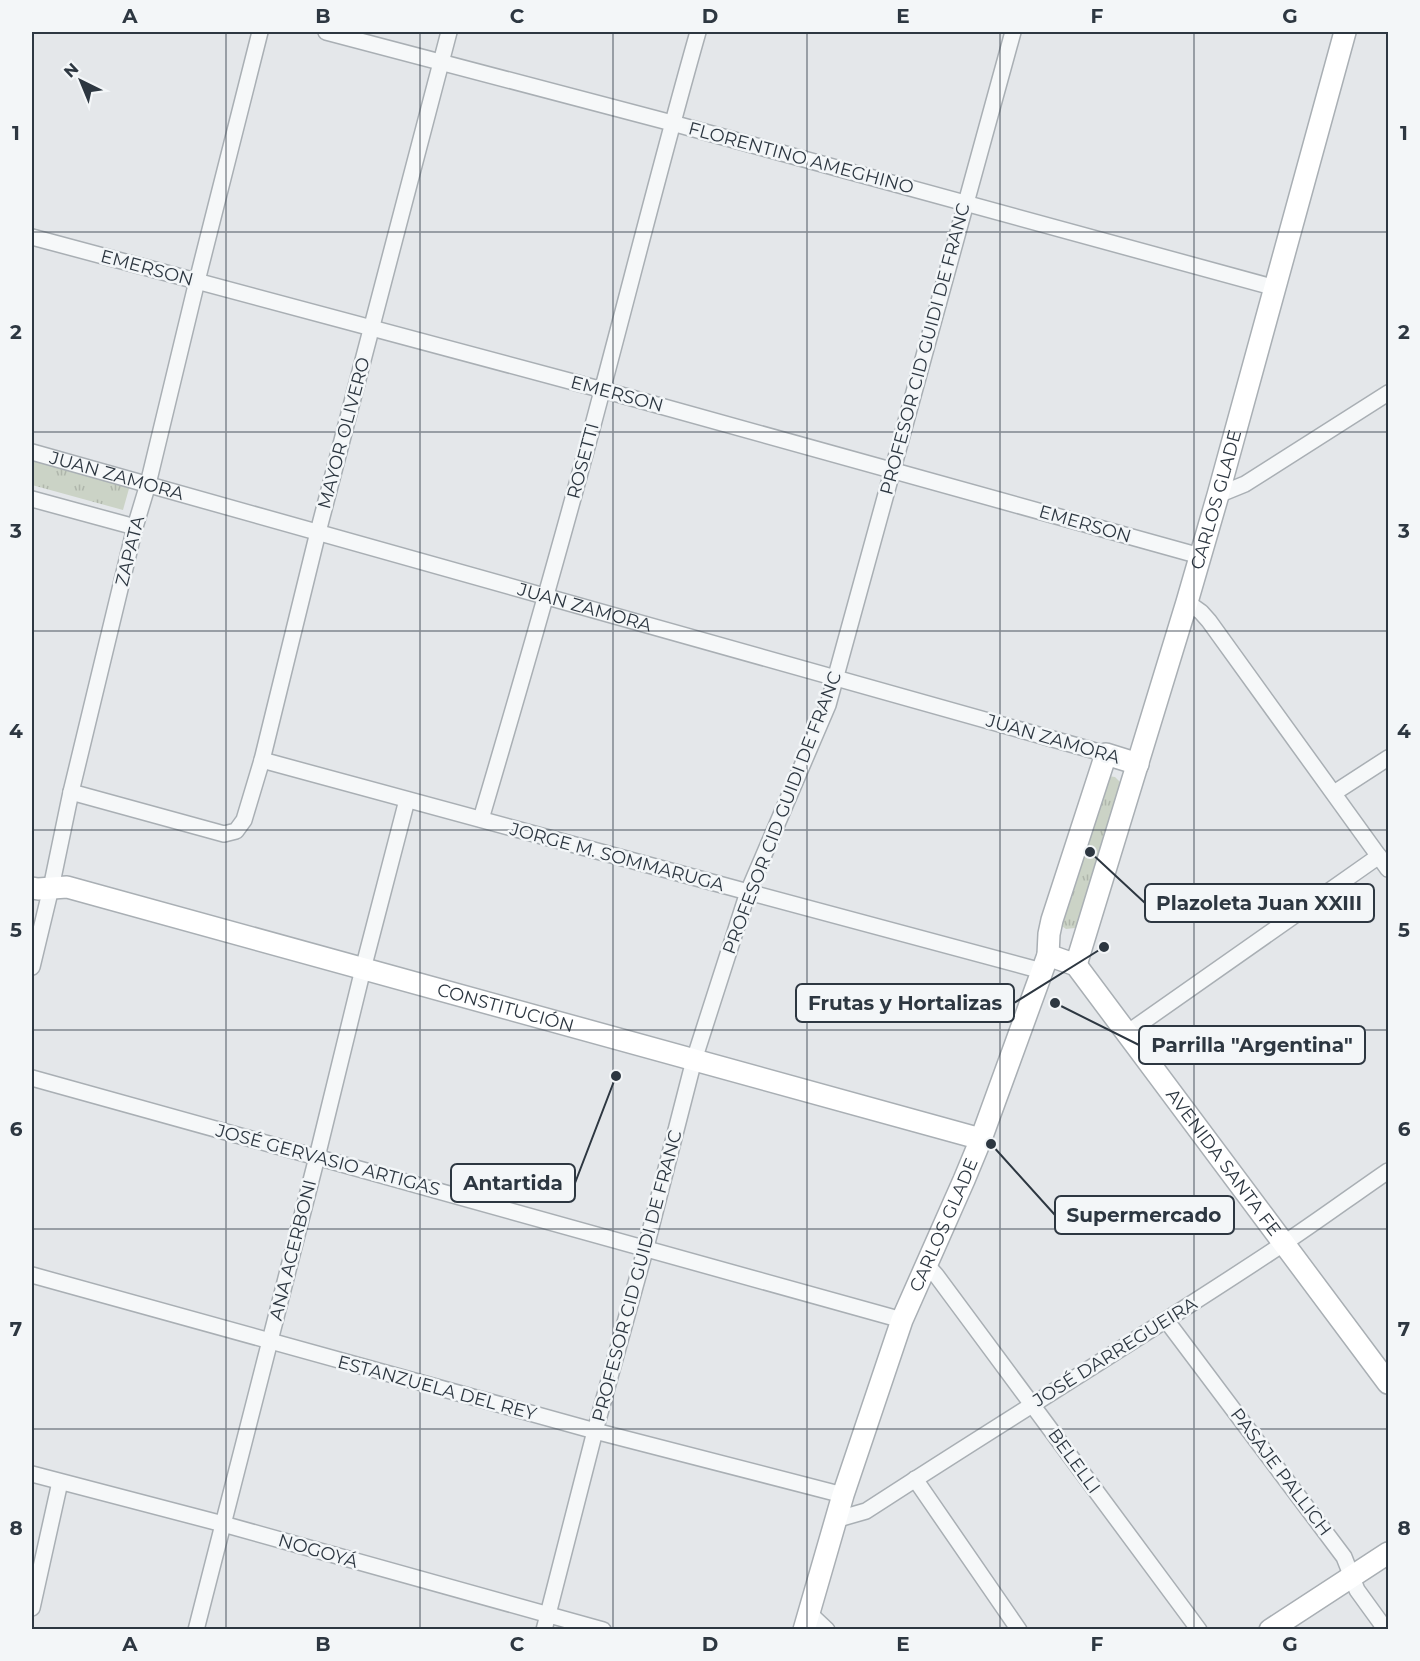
<svg xmlns="http://www.w3.org/2000/svg" width="1420" height="1661" viewBox="0 0 1420 1661" font-family="Montserrat,sans-serif">
<style>
.grass{fill:url(#grass-tufts)}
.lines{fill:none;stroke-linecap:round;stroke-linejoin:round}
.street-casing{stroke:#a9afb4;stroke-width:18}
.secondary-casing{stroke:#a9afb4;stroke-width:24}
.street{stroke:#f6f8f9;stroke-width:15}
.secondary{stroke:#fff;stroke-width:21}
.grid{fill:none;stroke:#2d3741;stroke-width:1.5;stroke-opacity:0.55}
.labels{text-anchor:middle;stroke-width:5;stroke-linejoin:round;paint-order:stroke}
.street-label{font-size:18px;fill:#2d3741;stroke:#f3f6f8}
.leader{fill:none;stroke:#2d3741;stroke-width:2}
.callout-dot{fill:#2d3741;stroke:#f3f6f8;stroke-width:2}
.callout{fill:#f3f6f8;stroke:#2d3741;stroke-width:2}
.callout-label{font-size:20px;text-anchor:middle;font-weight:bold;fill:#2d3741}
.neatline{fill:none;stroke:#2d3741;stroke-width:2}
.grid-label{font-size:20px;text-anchor:middle;font-weight:bold;fill:#2d3741}
</style>
<defs>
<pattern id="grass-tufts" width="24" height="20" patternUnits="userSpaceOnUse" patternTransform="scale(1.5)"><rect width="24" height="20" fill="#cbd3c6"/><path d="M3 7l-1-3M5 7V3M7 7l1-3M15 17l-1-3M17 17v-4M19 17l1-3" fill="none" stroke="#afb6ab"/></pattern>
</defs>
<rect width="100%" height="100%" fill="#e4e7ea"/>
<g class="grass">
<path d="M 32,460 L 130,485 L 123,510 L 32,485 Z"/>
<path d="M 1108,776 L 1115,777 L 1120,782 L 1121,785 L 1078,925 L 1075,928 L 1066,929 L 1059,924 Z"/>
</g>
<g class="lines">
<defs>
<g id="street">
<path d="M 326,32 L 672,123 L 1276,288"/>
<path d="M 32,237 L 603,390 L 1200,556"/>
<path id="s1" d="M 32,452 L 1106,754"/>
<path d="M 1218,495 L 1245,484 L 1388,393"/>
<path d="M 32,499 L 135,527"/>
<path d="M 1187,602 L 1201,612 L 1209,621 L 1388,869"/>
<path d="M 262,760 L 748,892 L 1042,971"/>
<path d="M 71,792 L 224,834 L 236,831 L 244,820 L 262,760 L 318,532 L 449,32"/>
<path d="M 1334,793 L 1388,758"/>
<path d="M 481,819 C 523,677 564,535 602,391 C 634,271 664,151 698,32"/>
<path d="M 32,967 L 51,888 L 71,792 L 135,527 L 148,484 L 197,281 L 260,32"/>
<path d="M 1127,1033 L 1379,856"/>
<path d="M 32,1078 L 902,1320"/>
<path d="M 927,1265 L 936,1275 L 1199,1630"/>
<path d="M 32,1275 L 595,1431 L 843,1495"/>
<path d="M 1166,1320 L 1344,1557 L 1357,1590 L 1386,1630"/>
<path d="M 32,1474 L 223,1524 L 603,1630"/>
<path d="M 915,1479 L 1019,1630"/>
<path d="M 835,1520 L 866,1511 C 1004,1421 1146,1335 1283,1244 C 1319,1220 1353,1195 1388,1171"/>
<path d="M 32,1608 L 60,1482"/>
<path d="M 809,1613 L 827,1630"/>
<path d="M 196,1630 L 317,1157 L 363,969 L 407,800"/>
<path d="M 544,1630 L 595,1431 L 646,1247 L 694,1060 L 748,892 L 828,705 L 1013,32"/>
</g>
<g id="secondary">
<path id="s2" d="M 32,888 L 38,889 L 67,887 L 981,1139"/>
<path id="s3" d="M 1048,955 L 1076,965 L 1388,1383"/>
<path id="s4" d="M 1076,965 L 1187,602 L 1218,495 L 1345,32"/>
<path id="s5" d="M 804,1630 L 843,1495 L 902,1320 L 964,1180 L 981,1139 L 1048,955 L 1049,934 L 1052,920 L 1106,754 L 1138,764"/>
<path d="M 1270,1630 L 1388,1553"/>
</g>
</defs>
<use href="#street" class="street-casing"/>
<use href="#secondary" class="secondary-casing"/>
<use href="#street" class="street"/>
<use href="#secondary" class="secondary"/>
</g>
<path class="grid" d="M 226,32 L 226,1630M 420,32 L 420,1630M 613,32 L 613,1630M 807,32 L 807,1630M 1000,32 L 1000,1630M 1194,32 L 1194,1630M 32,232 L 1388,232M 32,432 L 1388,432M 32,631 L 1388,631M 32,830 L 1388,830M 32,1030 L 1388,1030M 32,1229 L 1388,1229M 32,1429 L 1388,1429"/>
<g class="labels">
<g class="street-label">
<text transform="translate(801 158) rotate(15)" y="6">FLORENTINO AMEGHINO</text>
<text transform="translate(147 268) rotate(15)" y="6">EMERSON</text>
<text transform="translate(925 349) rotate(-75)" y="6">PROFESOR CID GUIDI DE FRANC</text>
<text transform="translate(617 394) rotate(15)" y="6">EMERSON</text>
<text transform="translate(344 433) rotate(-75)" y="6">MAYOR OLIVERO</text>
<text transform="translate(583 461) rotate(-75)" y="6">ROSETTI</text>
<text dy="6" stroke="none"><textPath href="#s1" startOffset="88">JUAN ZAMORA</textPath></text>
<text dy="6" stroke="none"><textPath href="#s4" startOffset="486">CARLOS GLADE</textPath></text>
<text transform="translate(1085 524) rotate(16)" y="6">EMERSON</text>
<text transform="translate(130 551) rotate(-76)" y="6">ZAPATA</text>
<text dy="6" stroke="none"><textPath href="#s1" startOffset="574">JUAN ZAMORA</textPath></text>
<text transform="translate(1053 739) rotate(16)" y="6">JUAN ZAMORA</text>
<text transform="translate(782 813) rotate(-69)" y="6">PROFESOR CID GUIDI DE FRANC</text>
<text transform="translate(617 857) rotate(15)" y="6">JORGE M. SOMMARUGA</text>
<text dy="6" stroke="none"><textPath href="#s2" startOffset="490">CONSTITUCIÓN</textPath></text>
<text transform="translate(328 1160) rotate(15)" y="6">JOSÉ GERVASIO ARTIGAS</text>
<text dy="6" stroke="none"><textPath href="#s3" startOffset="276">AVENIDA SANTA FE</textPath></text>
<text dy="6" stroke="none"><textPath href="#s5" startOffset="429">CARLOS GLADE</textPath></text>
<text transform="translate(293 1250) rotate(-76)" y="6">ANA ACERBONI</text>
<text transform="translate(637 1276) rotate(-75)" y="6">PROFESOR CID GUIDI DE FRANC</text>
<text transform="translate(1115 1352) rotate(-32)" y="6">JOSÉ DARREGUEIRA</text>
<text transform="translate(437 1388) rotate(15)" y="6">ESTANZUELA DEL REY</text>
<text transform="translate(1074 1461) rotate(54)" y="6">BELELLI</text>
<text transform="translate(1281 1472) rotate(53)" y="6">PASAJE PALLICH</text>
<text transform="translate(318 1551) rotate(16)" y="6">NOGOYÁ</text>
</g>
</g>
<path class="leader" d="M1090 852L1145 903M1104 947L1014 1003M1055 1003L1139 1045M616 1076L575 1183M991 1144L1055 1215"/>
<g class="callout-dot">
<circle cx="1090" cy="852" r="6"/>
<circle cx="1104" cy="947" r="6"/>
<circle cx="1055" cy="1003" r="6"/>
<circle cx="616" cy="1076" r="6"/>
<circle cx="991" cy="1144" r="6"/>
</g>
<g class="callout">
<rect x="1145" y="884" width="229" height="38" rx="6"/>
<rect x="796" y="984" width="218" height="38" rx="6"/>
<rect x="1139" y="1026" width="226" height="38" rx="6"/>
<rect x="451" y="1164" width="124" height="38" rx="6"/>
<rect x="1055" y="1196" width="179" height="38" rx="6"/>
</g>
<g class="callout-label">
<text x="1259" y="910">Plazoleta Juan XXIII</text>
<text x="905" y="1010">Frutas y Hortalizas</text>
<text x="1252" y="1052">Parrilla "Argentina"</text>
<text x="513" y="1190">Antartida</text>
<text x="1144" y="1222">Supermercado</text>
</g>
<rect width="1420" height="1661" fill="none" stroke="#f3f6f8" stroke-width="66"/>
<g transform="translate(81 81) rotate(317)" stroke="#f3f6f8" stroke-width="4.5" paint-order="stroke">
<path d="M0-4.5L10 22L0 15L-10 22Z" fill="#2d3741"/>
<text y="-9" font-size="16" font-weight="bold" text-anchor="middle" fill="#2d3741">N</text>
</g>
<rect x="33" y="33" width="1354" height="1595" class="neatline"/>
<g class="grid-label">
<text x="130" y="23">A</text>
<text x="323" y="23">B</text>
<text x="517" y="23">C</text>
<text x="710" y="23">D</text>
<text x="903" y="23">E</text>
<text x="1097" y="23">F</text>
<text x="1290" y="23">G</text>
<text x="16" y="140">1</text>
<text x="1404" y="140">1</text>
<text x="16" y="339">2</text>
<text x="1404" y="339">2</text>
<text x="16" y="538">3</text>
<text x="1404" y="538">3</text>
<text x="16" y="738">4</text>
<text x="1404" y="738">4</text>
<text x="16" y="937">5</text>
<text x="1404" y="937">5</text>
<text x="16" y="1136">6</text>
<text x="1404" y="1136">6</text>
<text x="16" y="1336">7</text>
<text x="1404" y="1336">7</text>
<text x="16" y="1535">8</text>
<text x="1404" y="1535">8</text>
<text x="130" y="1651">A</text>
<text x="323" y="1651">B</text>
<text x="517" y="1651">C</text>
<text x="710" y="1651">D</text>
<text x="903" y="1651">E</text>
<text x="1097" y="1651">F</text>
<text x="1290" y="1651">G</text>
</g>
</svg>
